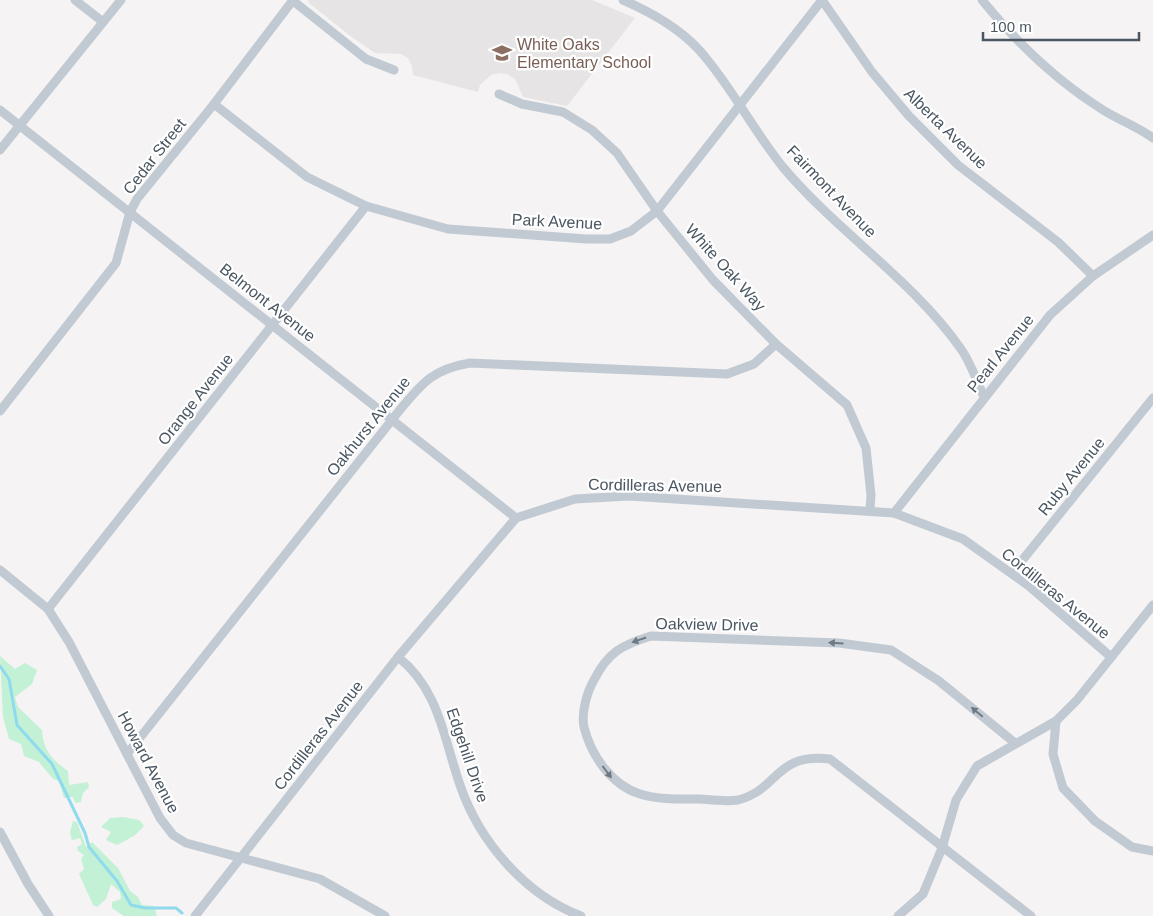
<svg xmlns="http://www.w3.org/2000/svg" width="1153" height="916" viewBox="0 0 1153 916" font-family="Arial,sans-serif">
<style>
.education{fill:#e6e4e5}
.green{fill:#c3f1d5}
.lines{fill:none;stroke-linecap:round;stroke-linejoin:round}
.stream{stroke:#90daee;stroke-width:3}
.minor{stroke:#c1cad2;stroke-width:9}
.oneway{fill:#6e7983}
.labels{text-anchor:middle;stroke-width:4.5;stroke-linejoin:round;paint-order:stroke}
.education-label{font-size:16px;fill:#785e54;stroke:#fff;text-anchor:start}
.street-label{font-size:16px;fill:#4a5661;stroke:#fff}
</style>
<rect width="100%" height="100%" fill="#f5f3f3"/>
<path class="education" d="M 308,0 L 592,0 L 635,18 L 567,106 L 523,97 L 515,79 L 507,74 L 499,73 L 491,75 L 480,85 L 478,92 L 413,75 L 412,66 L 408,58 L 401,54 L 375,53 L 349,35 L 309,3 Z"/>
<g class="green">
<path d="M 0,656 L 15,669 L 25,663 L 37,670 L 32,684 L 15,697 L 18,707 L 42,730 C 43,751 52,759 68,771 L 69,785 L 88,782 L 89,787 L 83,793 L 81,802 L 75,803 L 73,797 L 64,798 L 59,781 L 53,779 L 39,762 L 24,756 L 21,744 L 9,739 L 3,717 Z"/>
<path d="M 123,817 L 139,820 L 144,826 L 134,836 L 117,845 L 106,840 L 111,832 L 101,827 L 110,818 Z"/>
<path d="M 73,821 L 77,822 L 86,847 L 92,842 L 118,868 L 130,891 L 138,897 L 142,905 L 154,906 L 157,916 L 124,916 L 112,908 L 112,902 L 121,899 L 120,892 L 111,884 L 106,899 L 97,907 L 93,905 L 79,874 L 84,869 L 81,859 L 84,855 L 78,851 L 77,847 L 82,844 L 80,838 L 72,840 L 70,832 Z"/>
</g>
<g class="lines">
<path class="stream" d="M 0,666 L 9,679 L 17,725 L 52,764 L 85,833 L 89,847 L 117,881 L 131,905 L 145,908 L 176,908 L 182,913"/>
<g class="minor">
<path d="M 75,0 L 103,22"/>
<path d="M 292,0 L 366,59 L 394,70"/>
<path d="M 623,0 C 653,13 686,32 706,58 C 734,92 755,132 782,166 C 837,232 912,279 961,349 C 971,363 977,382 984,397"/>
<path d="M 822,0 L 872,72 L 909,116 L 958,165 L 1058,242 L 1093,276"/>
<path d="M 982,0 C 1016,42 1057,81 1103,110 C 1119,120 1138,127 1153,138"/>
<path d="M 499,94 L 522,104 L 563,112 L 592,130 L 617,153 L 657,211 L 713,280 L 776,344 L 847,405 L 866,448 L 871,495 L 870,510"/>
<path d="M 214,104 L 307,177 L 366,206 L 448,229 L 586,239 L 610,239 L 631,231 L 657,211 L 822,0"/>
<path d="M 0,110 L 516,518"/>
<path d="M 0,150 L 121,0"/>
<path d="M 0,411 L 116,263 L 130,212 L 137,199 L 214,104 L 293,0"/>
<path d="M 894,513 L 1050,315 L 1093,276 L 1153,235"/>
<path d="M 0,570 L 48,609 L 69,642 L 160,818 L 173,835 L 186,843 L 320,879 L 385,916"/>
<path d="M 1012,573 L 1153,398"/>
<path d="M 48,609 L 366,206"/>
<path d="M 398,657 C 439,689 444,739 460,785 C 479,841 525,895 581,916"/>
<path d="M 1056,721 L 1053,754 L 1063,788 L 1095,821 L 1132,847 L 1153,851"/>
<path d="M 1015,743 L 939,681 L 891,650 L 839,643 L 651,636 C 622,645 608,652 594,680 C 587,692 581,713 584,727 C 591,755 611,785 640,794 C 659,800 680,799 700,799 C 712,800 726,802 738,800 C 780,789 774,753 830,759 L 1031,916"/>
<path d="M 127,754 L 399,411 C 422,383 433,369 470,363 L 727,374 L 754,364 L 776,344"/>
<path d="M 0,832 L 28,884 L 49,916"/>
<path d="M 195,916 L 398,657 L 516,518 L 575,499 L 629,496 L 894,513 L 963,539 L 1029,586 L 1111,657"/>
<path d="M 898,916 L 923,894 L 942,848 L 956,800 L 977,766 L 1056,721 L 1077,700 L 1153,605"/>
</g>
</g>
<defs><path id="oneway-solid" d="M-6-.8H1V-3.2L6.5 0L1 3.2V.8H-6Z" transform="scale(1.25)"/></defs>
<g class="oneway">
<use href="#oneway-solid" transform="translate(639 640) rotate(161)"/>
<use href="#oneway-solid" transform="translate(836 643) rotate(-176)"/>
<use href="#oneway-solid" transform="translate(977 712) rotate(-140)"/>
<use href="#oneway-solid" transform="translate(607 772) rotate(53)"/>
</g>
<defs>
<symbol id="school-bare" viewBox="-9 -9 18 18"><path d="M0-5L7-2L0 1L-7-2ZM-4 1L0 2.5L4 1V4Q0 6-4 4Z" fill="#8d6e63" stroke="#fff" stroke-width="2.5" paint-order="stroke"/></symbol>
</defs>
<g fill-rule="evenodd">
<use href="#school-bare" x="488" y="39" width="28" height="28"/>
</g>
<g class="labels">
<g class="education-label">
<text x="517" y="50">White Oaks<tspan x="517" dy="18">Elementary School</tspan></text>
</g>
<g class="street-label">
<text transform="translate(946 128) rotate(44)" y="6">Alberta Avenue</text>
<text transform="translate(154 156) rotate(-52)" y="6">Cedar Street</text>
<text transform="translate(832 191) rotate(46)" y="6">Fairmont Avenue</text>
<text transform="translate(557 221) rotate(3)" y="6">Park Avenue</text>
<text transform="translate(726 267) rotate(48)" y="6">White Oak Way</text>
<text transform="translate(268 302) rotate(38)" y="6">Belmont Avenue</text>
<text transform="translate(1000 353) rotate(-51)" y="6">Pearl Avenue</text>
<text transform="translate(195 399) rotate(-52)" y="6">Orange Avenue</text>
<text transform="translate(368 426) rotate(-51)" y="6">Oakhurst Avenue</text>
<text transform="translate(1071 476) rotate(-51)" y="6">Ruby Avenue</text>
<text transform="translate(655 485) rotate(1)" y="6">Cordilleras Avenue</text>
<text transform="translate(1056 593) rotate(39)" y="6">Cordilleras Avenue</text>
<text transform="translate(707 624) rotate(1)" y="6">Oakview Drive</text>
<text transform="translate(318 735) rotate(-52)" y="6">Cordilleras Avenue</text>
<text transform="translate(468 755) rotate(71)" y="6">Edgehill Drive</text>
<text transform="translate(149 762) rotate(62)" y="6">Howard Avenue</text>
</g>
</g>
<path d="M983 32v8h156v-8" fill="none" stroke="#4a5661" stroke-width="2.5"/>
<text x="990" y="32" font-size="15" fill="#4a5661" stroke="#ffffff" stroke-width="4" paint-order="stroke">100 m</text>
</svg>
